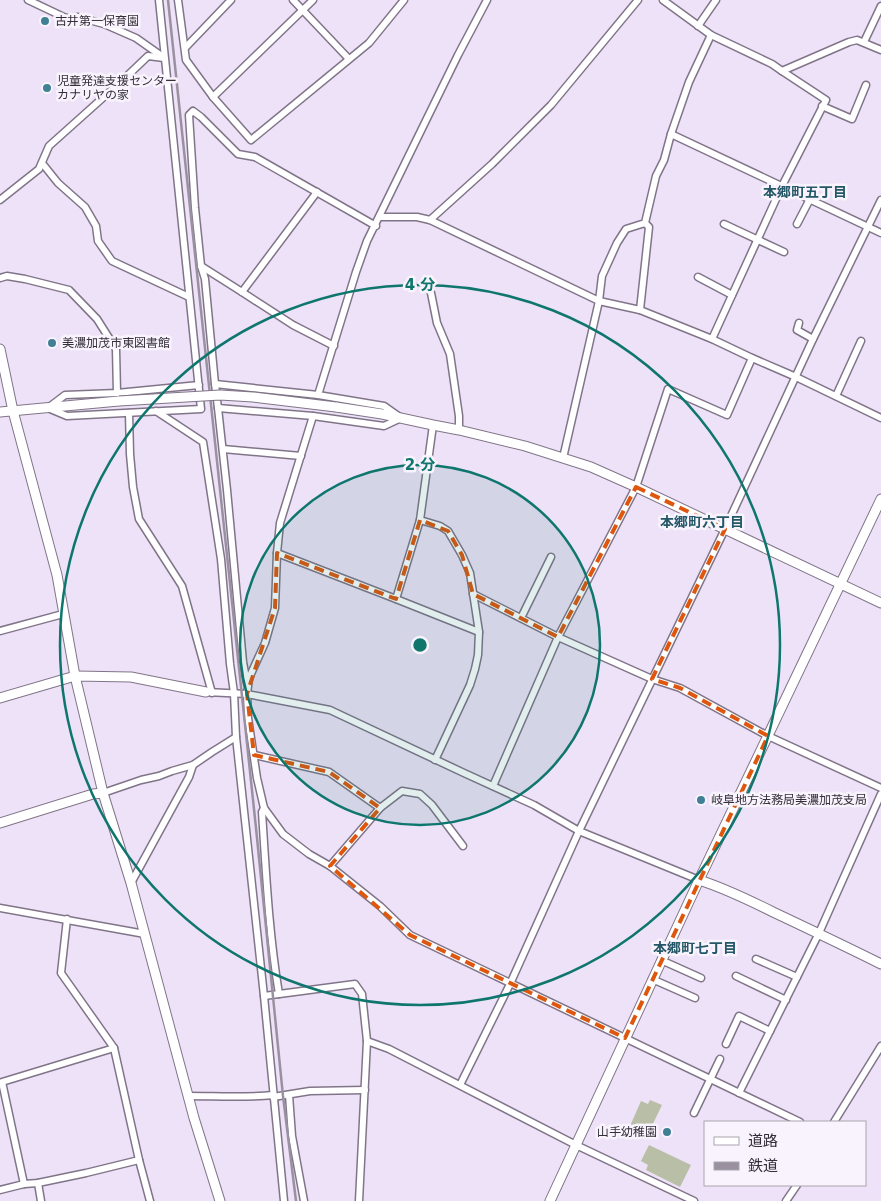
<svg xmlns="http://www.w3.org/2000/svg" width="881" height="1201" viewBox="0 0 881 1201" font-family="'DejaVu Sans','Noto Sans JP',sans-serif">
<style>
.green{fill:#b9bfa6}
.lines{fill:none;stroke-linecap:round;stroke-linejoin:round}
.street-casing{stroke:#807588;stroke-width:9}
.secondary-casing{stroke:#807588;stroke-width:11}
.street{stroke:#fff;stroke-width:6}
.secondary{stroke:#fff;stroke-width:9}
.rail{stroke:#9990a0;stroke-width:2.5}
.secondary-bridge-casing{stroke:#807588;stroke-width:11;stroke-linecap:butt}
.secondary-bridge{stroke:#fff;stroke-width:9}
.marked{fill:none;stroke:#df570e;stroke-width:4;stroke-dasharray:10 6;stroke-linejoin:round}
.ring{fill:none;stroke:#0f766e;stroke-width:2.5}
.poi-dot{fill:#407f94;stroke:#f8f3fc;stroke-width:2}
.labels{text-anchor:middle;stroke-width:5;stroke-linejoin:round;paint-order:stroke}
.poi-label{font-size:12px;fill:#342f38;stroke:#f8f3fc;text-anchor:start}
.neighbourhood-label{font-size:14px;font-weight:bold;fill:#245767;stroke:#f8f3fc}
.centre{fill:#0f766e;stroke:#f8f3fc;stroke-width:2.5}
.ring-label{font-size:15px;text-anchor:middle;font-weight:bold;fill:#0f766e;stroke:#f8f3fc;stroke-width:5;stroke-linejoin:round;paint-order:stroke}
</style>
<rect width="100%" height="100%" fill="#eee2f8"/>
<g class="green">
<path d="M 650,1100 L 662,1105 L 649,1132 L 641,1131 L 630,1126 L 641,1101 L 648,1104 Z"/>
<path d="M 649,1145 L 691,1165 L 680,1187 L 646,1170 L 648,1165 L 641,1161 Z"/>
</g>
<g class="lines">
<defs>
<g id="street">
<path d="M 28,0 L 66,18 L 78,17 L 104,24 L 136,38 L 163,57"/>
<path d="M 159,0 L 201,409 L 67,416 L 48,408 L 65,395 L 117,393 L 199,385"/>
<path d="M 178,0 L 186,60 L 213,97 L 251,140 L 369,43 L 404,0"/>
<path d="M 293,0 L 349,59"/>
<path d="M 663,0 L 711,35 L 772,64 L 782,71 L 849,42 L 857,40 L 881,50"/>
<path d="M 698,26 L 716,0"/>
<path d="M 864,42 L 881,6"/>
<path d="M 185,48 L 231,0"/>
<path d="M 213,97 L 313,0"/>
<path d="M 822,106 L 852,119 L 866,85"/>
<path d="M 671,134 L 881,233"/>
<path d="M 42,163 L 58,183 L 85,207 L 96,226 L 98,241 L 112,261 L 189,297"/>
<path d="M 0,200 L 39,169 L 49,146 L 125,78 L 148,56 L 164,58"/>
<path d="M 380,217 L 417,217 L 430,220 L 599,301 L 640,310 L 712,339 L 752,358 L 796,377 L 881,418"/>
<path d="M 430,220 L 492,164 L 551,105 L 638,0"/>
<path d="M 724,224 L 784,252"/>
<path d="M 797,224 L 810,199"/>
<path d="M 201,266 L 242,292 L 293,325 L 334,346"/>
<path d="M 698,277 L 732,295"/>
<path d="M 0,278 L 7,276 L 25,279 L 69,290 L 97,319 L 116,349 L 117,393"/>
<path d="M 242,292 L 317,192"/>
<path d="M 431,293 L 437,323 L 450,354 L 459,416 L 459,430"/>
<path d="M 640,310 L 649,227 L 645,223"/>
<path d="M 799,323 L 797,330 L 813,339"/>
<path d="M 712,339 L 782,186 L 826,100 L 782,71"/>
<path d="M 215,384 L 205,279 L 201,266 L 195,208 L 189,115 L 193,111 L 201,117 L 238,154 L 255,157 L 376,226"/>
<path d="M 215,384 L 318,395 L 384,406 L 401,418 L 384,426 L 313,416 L 218,408 Z"/>
<path d="M 318,395 L 356,272 L 367,241 L 458,55 L 487,0"/>
<path d="M 836,396 L 861,341"/>
<path d="M 218,408 L 227,490 L 243,662 L 247,684"/>
<path d="M 156,411 L 203,442 L 221,559 L 230,664 L 234,693 L 236,737 L 264,996 L 284,1201"/>
<path d="M 129,413 L 130,454 L 133,487 L 139,519 L 182,586 L 212,693"/>
<path d="M 313,416 L 280,523 L 277,553 L 275,608 L 265,643 L 249,678 L 247,694 L 248,718 L 257,778 L 264,808 L 283,834 L 309,854 L 330,866 L 380,906 L 410,935 L 800,1122"/>
<path d="M 223,449 L 301,456"/>
<path d="M 563,458 L 599,301 L 602,276 L 617,243 L 626,229 L 645,223 L 656,176 L 664,160 L 671,134 L 689,82 L 711,35"/>
<path d="M 420,520 L 440,526 L 448,531 L 462,555 L 470,573 L 479,632 L 478,655 L 475,669 L 470,685 L 435,760"/>
<path d="M 277,553 L 396,599 L 479,632"/>
<path d="M 473,594 L 558,637 L 652,679 L 680,688 L 768,736 L 881,788"/>
<path d="M 396,599 L 420,520 L 433,425"/>
<path d="M 521,618 L 551,557"/>
<path d="M 0,631 L 63,614"/>
<path d="M 206,692 L 247,694 L 330,710 L 464,773 L 534,805 L 579,831 L 699,880"/>
<path d="M 254,755 L 329,772 L 380,808"/>
<path d="M 493,786 L 558,637 L 636,487 L 668,389 L 727,415 L 752,358"/>
<path d="M 103,793 L 141,780 L 159,776 L 172,771 L 193,765 L 212,752 L 236,737"/>
<path d="M 264,808 L 262,812 C 266,873 269,934 279,994"/>
<path d="M 330,866 L 380,808 L 402,791 L 420,794 L 432,805 L 463,846"/>
<path d="M 131,883 L 189,777 L 193,765"/>
<path d="M 0,908 L 145,934"/>
<path d="M 67,919 L 61,973 L 114,1048 L 139,1160 L 150,1201"/>
<path d="M 756,959 L 797,977"/>
<path d="M 661,960 L 701,978"/>
<path d="M 736,976 L 786,1000"/>
<path d="M 652,979 L 695,998"/>
<path d="M 264,996 L 355,984 L 362,994 L 367,1041 L 359,1201"/>
<path d="M 367,1041 L 389,1049 L 576,1145 L 694,1201"/>
<path d="M 726,1044 L 739,1016 L 770,1031"/>
<path d="M 460,1085 L 510,984 L 579,831 L 725,529 L 813,339 L 881,200"/>
<path d="M 739,1093 L 819,933 L 881,794"/>
<path d="M 289,1095 L 292,1136 L 304,1201"/>
<path d="M 188,1096 C 216,1096 245,1098 273,1095"/>
<path d="M 273,1097 L 310,1091 L 365,1090"/>
<path d="M 694,1113 L 720,1059"/>
<path d="M 834,1122 L 881,1046"/>
<path d="M 38,1183 L 41,1201"/>
<path d="M 24,1184 L 2,1082 L 114,1048"/>
<path d="M 0,1190 L 24,1184 L 38,1183 L 86,1173 L 139,1160"/>
<path d="M 786,1201 L 797,1185"/>
</g>
<g id="secondary">
<path d="M 0,349 L 13,411 L 57,575 L 75,676 L 103,793 L 131,883 L 194,1118 L 220,1201"/>
<path d="M 336,407 L 382,414 L 433,425 L 459,430 L 525,446 L 591,467 L 636,487 L 881,603"/>
<path d="M 0,412 L 119,401"/>
<path d="M 0,698 L 75,676 L 131,677 L 206,692"/>
<path d="M 0,823 L 93,794 L 103,793"/>
<path d="M 699,880 C 724,888 749,900 773,912 C 809,929 845,946 881,964"/>
<path d="M 550,1201 L 699,880 L 881,499"/>
</g>
</defs>
<use href="#street" class="street-casing"/>
<use href="#secondary" class="secondary-casing"/>
<use href="#street" class="street"/>
<use href="#secondary" class="secondary"/>
<path class="rail" d="M 168,0 L 256,828 L 283,1096 L 296,1201"/>
<defs>
<path id="secondary-bridge" d="M 119,401 L 220,395 L 253,397 L 336,407"/>
</defs>
<use href="#secondary-bridge" class="secondary-bridge-casing"/>
<use href="#secondary-bridge" class="secondary-bridge"/>
</g>
<path class="marked" d="M 636,487 L 725,529 L 652,679 L 680,688 L 768,736 L 625,1038 L 410,935 L 330,866 L 380,808 L 329,772 L 254,755 L 247,694 L 275,608 L 277,553 L 396,599 L 420,520 L 448,531 L 462,555 L 473,594 L 558,637 Z"/>
<circle cx="420" cy="645" r="180" fill="#0f766e" fill-opacity=".12"/>
<g class="ring">
<circle cx="420" cy="645" r="180"/>
<circle cx="420" cy="645" r="360"/>
</g>
<g class="poi-dot">
<circle cx="45" cy="21" r="5"/>
<circle cx="47" cy="88" r="5"/>
<circle cx="52" cy="343" r="5"/>
<circle cx="701" cy="800" r="5"/>
<circle cx="667" cy="1132" r="5"/>
</g>
<g class="labels">
<g class="poi-label">
<text x="55" y="25">古井第一保育園</text>
<text x="57" y="85">児童発達支援センター<tspan x="57" dy="14">カナリヤの家</tspan></text>
<text x="62" y="347">美濃加茂市東図書館</text>
<text x="711" y="804">岐阜地方法務局美濃加茂支局</text>
<text x="657" y="1136" text-anchor="end">山手幼稚園</text>
</g>
<g class="neighbourhood-label">
<text x="805" y="197">本郷町五丁目</text>
<text x="702" y="527">本郷町六丁目</text>
<text x="695" y="953">本郷町七丁目</text>
</g>
</g>
<circle cx="420" cy="645" r="8" class="centre"/>
<g class="ring-label">
<text x="420" y="290">4 分</text>
<text x="420" y="470">2 分</text>
</g>
<rect x="704" y="1121" width="162" height="65" fill="#f8f3fc" stroke="#aaa5ae"/>
<rect x="714" y="1137" width="25" height="8" fill="#ffffff" stroke="#aaa5ae"/>
<text x="748" y="1146" font-size="15" fill="#342f38">道路</text>
<rect x="714" y="1162" width="25" height="8" fill="#9990a0" stroke="#aaa5ae"/>
<text x="748" y="1171" font-size="15" fill="#342f38">鉄道</text>
</svg>
